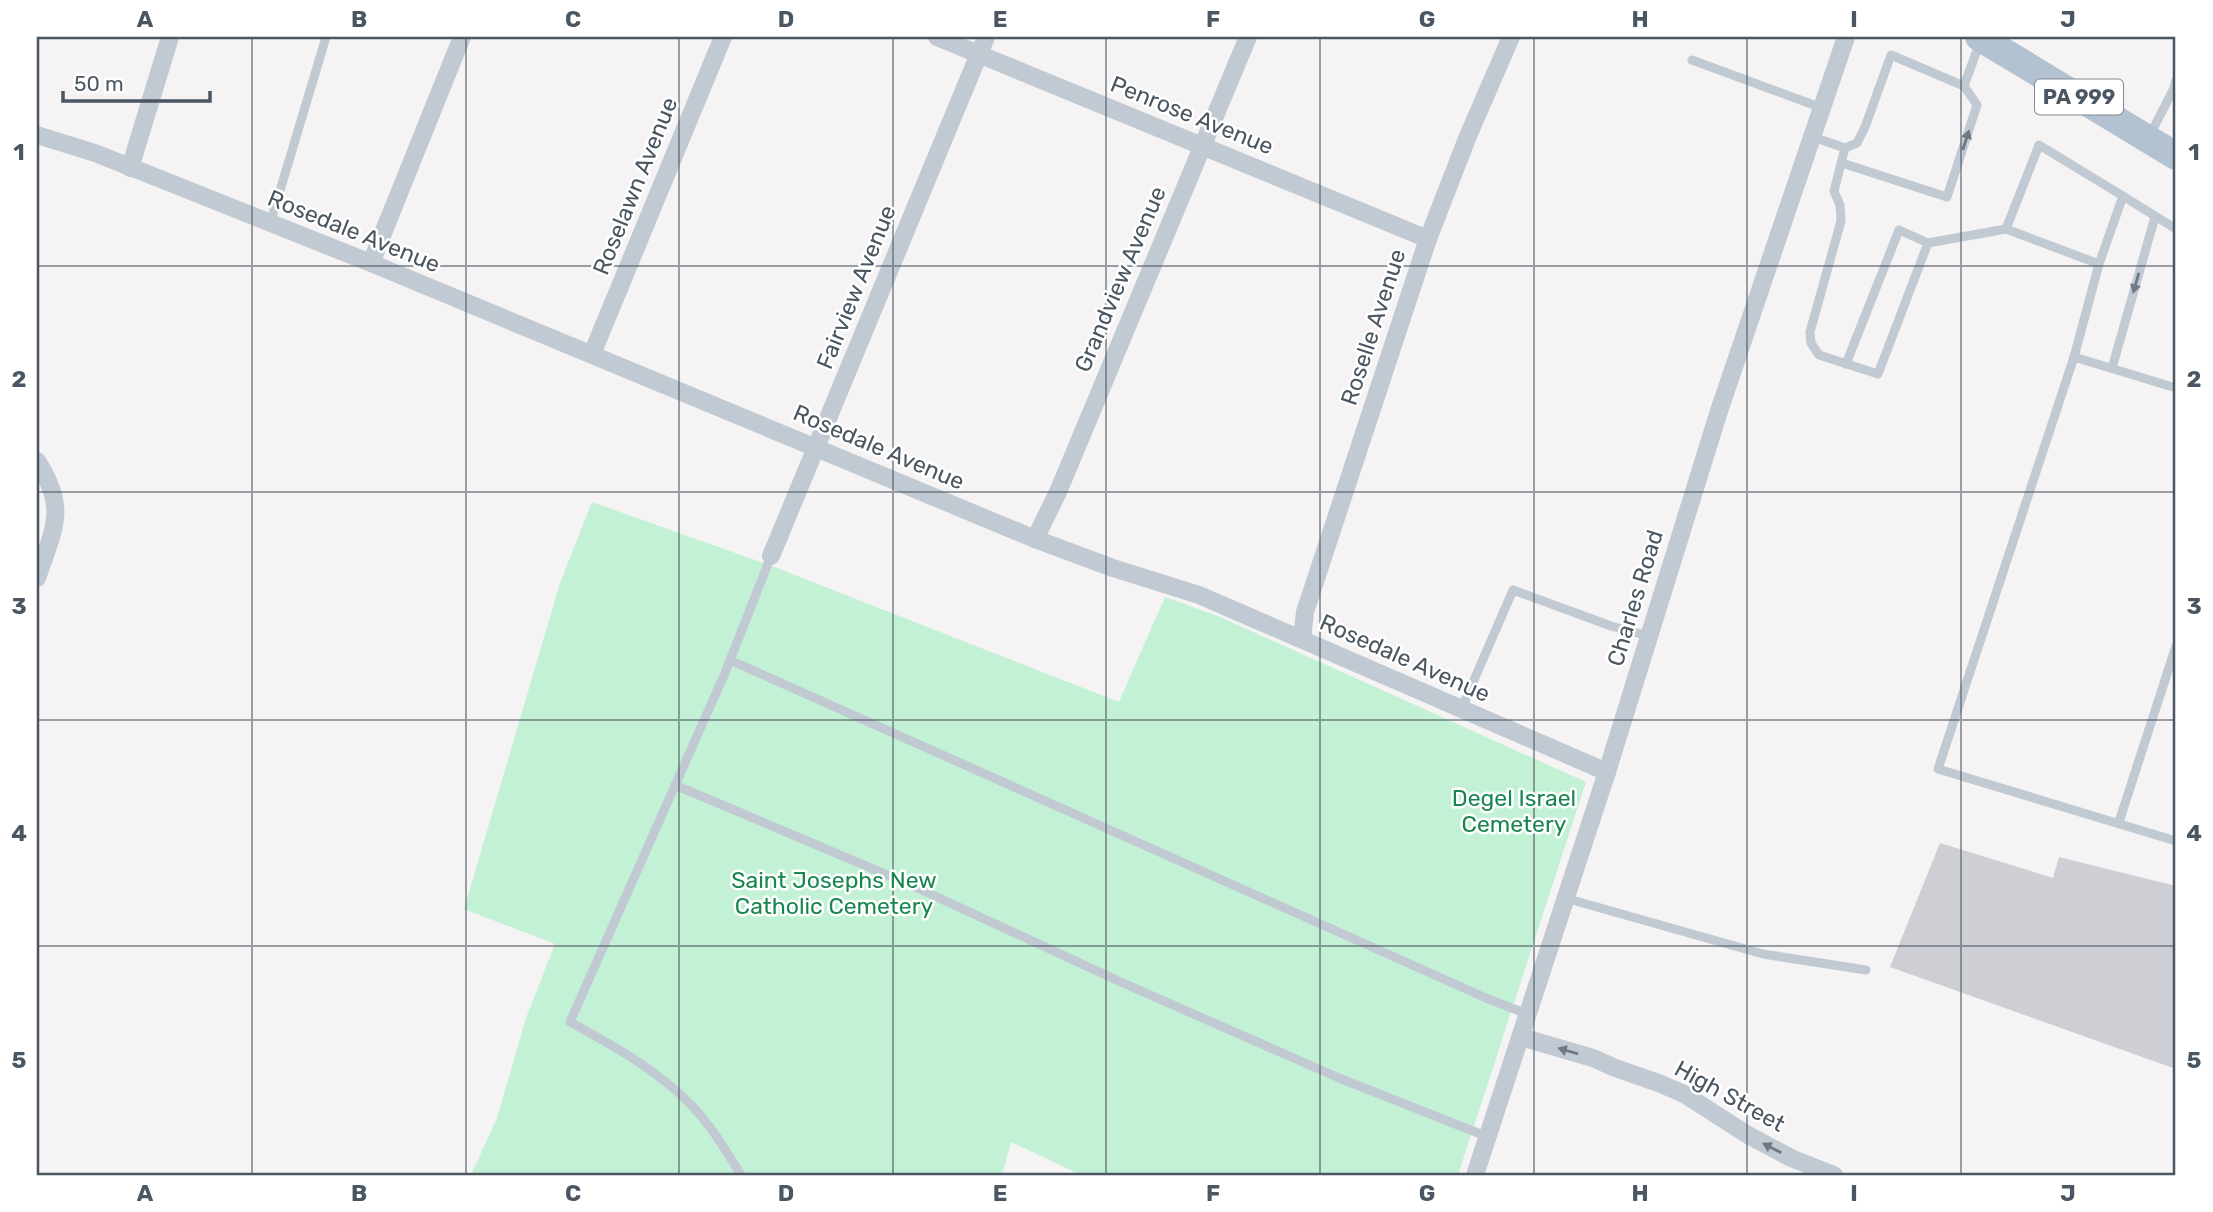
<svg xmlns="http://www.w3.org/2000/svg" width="2213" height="1212" viewBox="0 0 2213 1212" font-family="Rubik,sans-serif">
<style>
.green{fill:#c3f1d5}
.building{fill:#cdcfd5}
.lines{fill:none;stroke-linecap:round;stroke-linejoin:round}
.service{stroke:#c1cad2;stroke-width:9}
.minor{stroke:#c1cad2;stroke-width:18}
.primary{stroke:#b3c2d1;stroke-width:28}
.oneway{fill:#6e7983}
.grid{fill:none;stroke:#4a5661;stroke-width:2;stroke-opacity:0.55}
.labels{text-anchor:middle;stroke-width:5;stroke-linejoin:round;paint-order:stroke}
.shield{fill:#fff;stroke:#808990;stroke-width:2}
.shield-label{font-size:21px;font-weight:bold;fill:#4a5661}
.street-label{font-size:23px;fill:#4a5661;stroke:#fff}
.park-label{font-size:23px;fill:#17864f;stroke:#fff}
.neatline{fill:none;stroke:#4a5661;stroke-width:2.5}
.grid-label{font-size:23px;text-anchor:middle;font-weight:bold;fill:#4a5661}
</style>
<rect width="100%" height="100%" fill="#f5f3f3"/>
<path class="green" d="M 592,502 L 777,568 L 1119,702 L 1165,597 L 1220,617 L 1586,782 L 1458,1175 L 1081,1175 L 1011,1142 L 1002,1175 L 471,1175 L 497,1118 L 526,1018 L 555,944 L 464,909 L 560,583 Z"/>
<path class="building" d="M 1940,843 L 2053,878 L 2059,857 L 2176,886 L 2176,1069 L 1890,967 Z"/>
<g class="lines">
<g class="service">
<path d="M 1692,60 L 1822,108"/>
<path d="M 1964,86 L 1980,42"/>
<path d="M 1813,137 L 1845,148 L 1857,143 L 1865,127 L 1891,55 L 1964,86 L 1977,105 L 1947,197 L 1842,163"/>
<path d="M 2149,137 L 2174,88 L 2176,80"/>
<path d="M 1845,148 L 1834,191 L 1840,205 L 1841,221 L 1810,332 L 1811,343 L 1819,355 L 1878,374 L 1928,243 L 2006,229 L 2099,264 L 2123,196 L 2176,229"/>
<path d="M 270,224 L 326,37"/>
<path d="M 2006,229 L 2039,145 L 2123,196"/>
<path d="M 2074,357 L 2099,264"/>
<path d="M 1846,364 L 1899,230 L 1928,243"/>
<path d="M 2112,368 L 2155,217"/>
<path d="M 2176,388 L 2074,357 L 1938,769 L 2176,841"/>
<path d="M 730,660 L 1486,998 L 1527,1014"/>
<path d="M 1461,710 L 1513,590 L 1611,626 L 1649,636"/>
<path d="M 675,785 L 911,885 L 1123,983 L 1339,1078 L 1488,1137"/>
<path d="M 2119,822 L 2176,646"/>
<path d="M 1565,898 L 1763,954 L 1866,970"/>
<path d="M 741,1175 C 726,1151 711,1125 691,1105 C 658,1070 612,1045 570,1022 L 725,673 L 771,556"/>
</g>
<g class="minor">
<path d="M 937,37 L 1428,239"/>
<path d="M 37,135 L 95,153 L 371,263 L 1035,539 L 1113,568 L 1199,595 L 1607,772"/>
<path d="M 130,168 L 170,37"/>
<path d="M 371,263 L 462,37"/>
<path d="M 592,354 L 723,37"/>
<path d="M 37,461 C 68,509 54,528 37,578"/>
<path d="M 1035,539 L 1058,492 L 1248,37"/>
<path d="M 771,556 L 986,37"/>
<path d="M 1302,639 L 1305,612 L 1428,239 L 1468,136 L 1511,37"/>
<path d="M 1521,1037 L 1593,1058 L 1613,1067 L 1661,1084 L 1684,1094 L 1748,1135 L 1791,1158 L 1834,1175"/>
<path d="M 1475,1175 L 1607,772 L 1719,411 L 1846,37"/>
</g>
<path class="primary" d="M 1979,37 L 2176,156"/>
</g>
<defs><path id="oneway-solid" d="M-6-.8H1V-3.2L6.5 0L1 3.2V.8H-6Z" transform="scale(1.75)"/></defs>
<g class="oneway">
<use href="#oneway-solid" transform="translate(1966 140) rotate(-72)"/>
<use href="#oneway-solid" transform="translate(2136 283) rotate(106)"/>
<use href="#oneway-solid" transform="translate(1568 1051) rotate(-164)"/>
<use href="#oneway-solid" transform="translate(1772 1148) rotate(-153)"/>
</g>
<path class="grid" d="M 252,37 L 252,1175M 466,37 L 466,1175M 679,37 L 679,1175M 893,37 L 893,1175M 1106,37 L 1106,1175M 1320,37 L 1320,1175M 1534,37 L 1534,1175M 1747,37 L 1747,1175M 1961,37 L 1961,1175M 37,266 L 2176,266M 37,492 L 2176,492M 37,720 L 2176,720M 37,946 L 2176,946"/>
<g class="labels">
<rect class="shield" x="2035" y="79.5" width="88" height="35" rx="5"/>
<g class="shield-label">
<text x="2079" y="104">PA 999</text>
</g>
<g class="street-label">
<text transform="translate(1192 115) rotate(22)" y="8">Penrose Avenue</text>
<text transform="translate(635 186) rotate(-68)" y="8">Roselawn Avenue</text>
<text transform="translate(354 231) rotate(22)" y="8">Rosedale Avenue</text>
<text transform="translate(1120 279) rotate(-67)" y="8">Grandview Avenue</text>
<text transform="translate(856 287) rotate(-68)" y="8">Fairview Avenue</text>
<text transform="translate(1373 327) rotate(-72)" y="8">Roselle Avenue</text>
<text transform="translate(879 447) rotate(23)" y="8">Rosedale Avenue</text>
<text transform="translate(1635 598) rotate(-73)" y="8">Charles Road</text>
<text transform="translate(1405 658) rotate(24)" y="8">Rosedale Avenue</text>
<text transform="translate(1730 1096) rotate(29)" y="8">High Street</text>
</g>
<g class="park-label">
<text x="1514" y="806">Degel Israel<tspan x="1514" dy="26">Cemetery</tspan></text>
<text x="834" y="888">Saint Josephs New<tspan x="834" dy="26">Catholic Cemetery</tspan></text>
</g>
</g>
<rect width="2213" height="1212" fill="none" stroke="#ffffff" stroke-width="77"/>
<path d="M63 91v10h147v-10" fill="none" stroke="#4a5661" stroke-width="3.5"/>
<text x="74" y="91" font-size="21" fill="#4a5661" stroke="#ffffff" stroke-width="5" paint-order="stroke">50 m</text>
<rect x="38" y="38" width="2136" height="1136" class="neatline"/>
<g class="grid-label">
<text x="145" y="27">A</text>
<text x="359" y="27">B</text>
<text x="573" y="27">C</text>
<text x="786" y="27">D</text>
<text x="1000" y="27">E</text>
<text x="1213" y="27">F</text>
<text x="1427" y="27">G</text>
<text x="1640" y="27">H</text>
<text x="1854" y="27">I</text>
<text x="2068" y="27">J</text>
<text x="19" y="160">1</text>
<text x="2194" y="160">1</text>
<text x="19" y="387">2</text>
<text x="2194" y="387">2</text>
<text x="19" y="614">3</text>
<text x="2194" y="614">3</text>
<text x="19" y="841">4</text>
<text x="2194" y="841">4</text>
<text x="19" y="1068">5</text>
<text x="2194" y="1068">5</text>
<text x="145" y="1201">A</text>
<text x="359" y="1201">B</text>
<text x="573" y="1201">C</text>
<text x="786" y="1201">D</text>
<text x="1000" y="1201">E</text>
<text x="1213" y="1201">F</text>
<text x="1427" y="1201">G</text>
<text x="1640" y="1201">H</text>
<text x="1854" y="1201">I</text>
<text x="2068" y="1201">J</text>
</g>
</svg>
